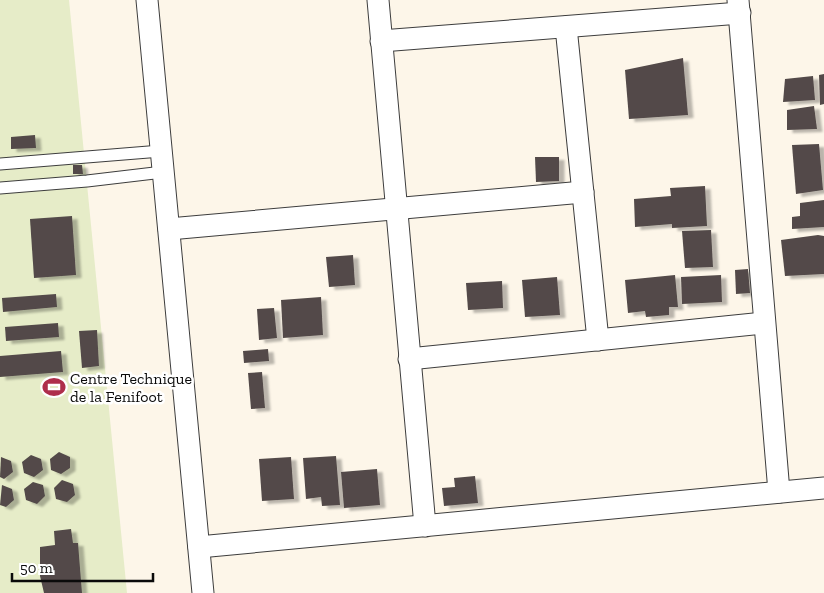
<svg xmlns="http://www.w3.org/2000/svg" width="824" height="593" viewBox="0 0 824 593" font-family="'Zilla Slab',serif">
<style>
.pitch{fill:#e6ecc8}
.building{fill:#524a48;filter:url(#shadow)}
.lines{fill:none;stroke-linecap:round;stroke-linejoin:round}
.service-casing{stroke:#3d3d3d;stroke-width:13}
.minor-casing{stroke:#3d3d3d;stroke-width:23}
.service{stroke:#fff;stroke-width:11}
.minor{stroke:#fff;stroke-width:21}
.labels{text-anchor:middle;stroke-width:5;stroke-linejoin:round;paint-order:stroke}
.poi-label{font-size:16px;fill:#0a0a0a;stroke:#fff;text-anchor:start}
</style>
<defs>
<filter id="shadow"><feDropShadow dx="5.5" dy="3" stdDeviation="1" flood-color="#0004"/></filter>
</defs>
<rect width="100%" height="100%" fill="#fdf6e9"/>
<path class="pitch" d="M 0,0 L 69,0 L 127,593 L 0,593 Z"/>
<g class="building">
<path d="M 683,58 L 688,115 L 629,119 L 625,70 Z"/>
<path d="M 824,74 L 824,104 L 820,105 L 819,75 Z"/>
<path d="M 813,76 L 815,100 L 783,102 L 785,79 Z"/>
<path d="M 814,106 L 817,129 L 787,130 L 787,110 Z"/>
<path d="M 35,135 L 36,148 L 11,149 L 11,137 Z"/>
<path d="M 819,144 L 823,190 L 796,194 L 792,145 Z"/>
<path d="M 535,157 L 559,157 L 559,181 L 536,182 Z"/>
<path d="M 73,165 L 82,165 L 83,174 L 73,174 Z"/>
<path d="M 705,186 L 707,226 L 672,228 L 672,224 L 635,227 L 634,199 L 671,196 L 670,188 Z"/>
<path d="M 824,200 L 824,227 L 792,229 L 792,217 L 800,216 L 800,203 Z"/>
<path d="M 72,216 L 76,275 L 34,278 L 30,219 Z"/>
<path d="M 711,230 L 713,267 L 685,268 L 682,231 Z"/>
<path d="M 818,235 L 824,236 L 824,274 L 785,276 L 781,240 Z"/>
<path d="M 353,255 L 355,285 L 329,287 L 326,257 Z"/>
<path d="M 748,269 L 750,293 L 736,294 L 735,270 Z"/>
<path d="M 675,275 L 678,307 L 669,307 L 669,315 L 646,317 L 645,311 L 628,313 L 625,280 Z"/>
<path d="M 721,275 L 722,302 L 682,304 L 681,277 Z"/>
<path d="M 557,277 L 560,315 L 525,317 L 522,280 Z"/>
<path d="M 502,281 L 503,308 L 468,310 L 466,283 Z"/>
<path d="M 56,294 L 57,307 L 3,312 L 2,298 Z"/>
<path d="M 321,297 L 323,335 L 283,338 L 281,300 Z"/>
<path d="M 274,308 L 277,338 L 259,340 L 257,309 Z"/>
<path d="M 58,323 L 59,337 L 6,341 L 5,327 Z"/>
<path d="M 97,330 L 99,366 L 82,368 L 79,331 Z"/>
<path d="M 268,349 L 269,361 L 244,363 L 243,351 Z"/>
<path d="M 61,351 L 63,372 L 0,377 L 0,356 Z"/>
<path d="M 262,372 L 265,408 L 251,409 L 248,373 Z"/>
<path d="M 59,452 L 70,457 L 70,468 L 61,474 L 51,470 L 50,459 Z"/>
<path d="M 31,455 L 41,459 L 43,470 L 34,477 L 24,473 L 22,462 Z"/>
<path d="M 336,456 L 340,505 L 322,506 L 321,497 L 306,499 L 303,458 Z"/>
<path d="M 1,457 L 11,461 L 13,472 L 4,479 L 0,477 Z"/>
<path d="M 291,457 L 294,499 L 262,501 L 259,459 Z"/>
<path d="M 377,469 L 380,505 L 344,508 L 341,472 Z"/>
<path d="M 475,476 L 478,503 L 444,506 L 442,488 L 455,487 L 454,478 Z"/>
<path d="M 62,480 L 73,484 L 75,495 L 67,502 L 56,499 L 54,488 Z"/>
<path d="M 33,482 L 43,485 L 45,496 L 37,504 L 26,500 L 24,489 Z"/>
<path d="M 2,485 L 12,489 L 14,500 L 6,507 L 0,505 Z"/>
<path d="M 71,529 L 73,543 L 78,543 L 82,593 L 44,593 L 40,576 L 40,547 L 55,545 L 54,531 Z"/>
</g>
<g class="lines">
<defs>
<g id="service">
<path d="M 0,164 L 161,151"/>
<path d="M 0,188 L 87,181 L 163,172"/>
</g>
<g id="minor">
<path d="M 147,0 L 203,593"/>
<path d="M 378,0 L 425,526"/>
<path d="M 738,0 L 779,492"/>
<path d="M 566,27 L 598,340"/>
<path d="M 381,41 L 740,13"/>
<path d="M 169,229 L 583,192"/>
<path d="M 409,359 L 764,323"/>
<path d="M 199,547 L 824,488"/>
</g>
</defs>
<use href="#service" class="service-casing"/>
<use href="#minor" class="minor-casing"/>
<use href="#service" class="service"/>
<use href="#minor" class="minor"/>
</g>
<defs>
<symbol id="stadium-bare" viewBox="-9 -9 18 18"><path d="M0-5a6.5 5 0 1 0 0 10a6.5 5 0 1 0 0-10ZM-3.5-1.8h7v3.6h-7Z" fill="#ae2e4b" stroke="#fff" stroke-width="2.5" paint-order="stroke"/></symbol>
</defs>
<g fill-rule="evenodd">
<use href="#stadium-bare" x="38" y="371" width="32" height="32"/>
</g>
<g class="labels">
<g class="poi-label">
<text x="70" y="384">Centre Technique<tspan x="70" dy="18">de la Fenifoot</tspan></text>
</g>
</g>
<path d="M12 573v8h141v-8" fill="none" stroke="#0a0a0a" stroke-width="2.5"/>
<text x="20" y="573" font-size="15" fill="#0a0a0a" stroke="#ffffff" stroke-width="4" paint-order="stroke">50 m</text>
</svg>
